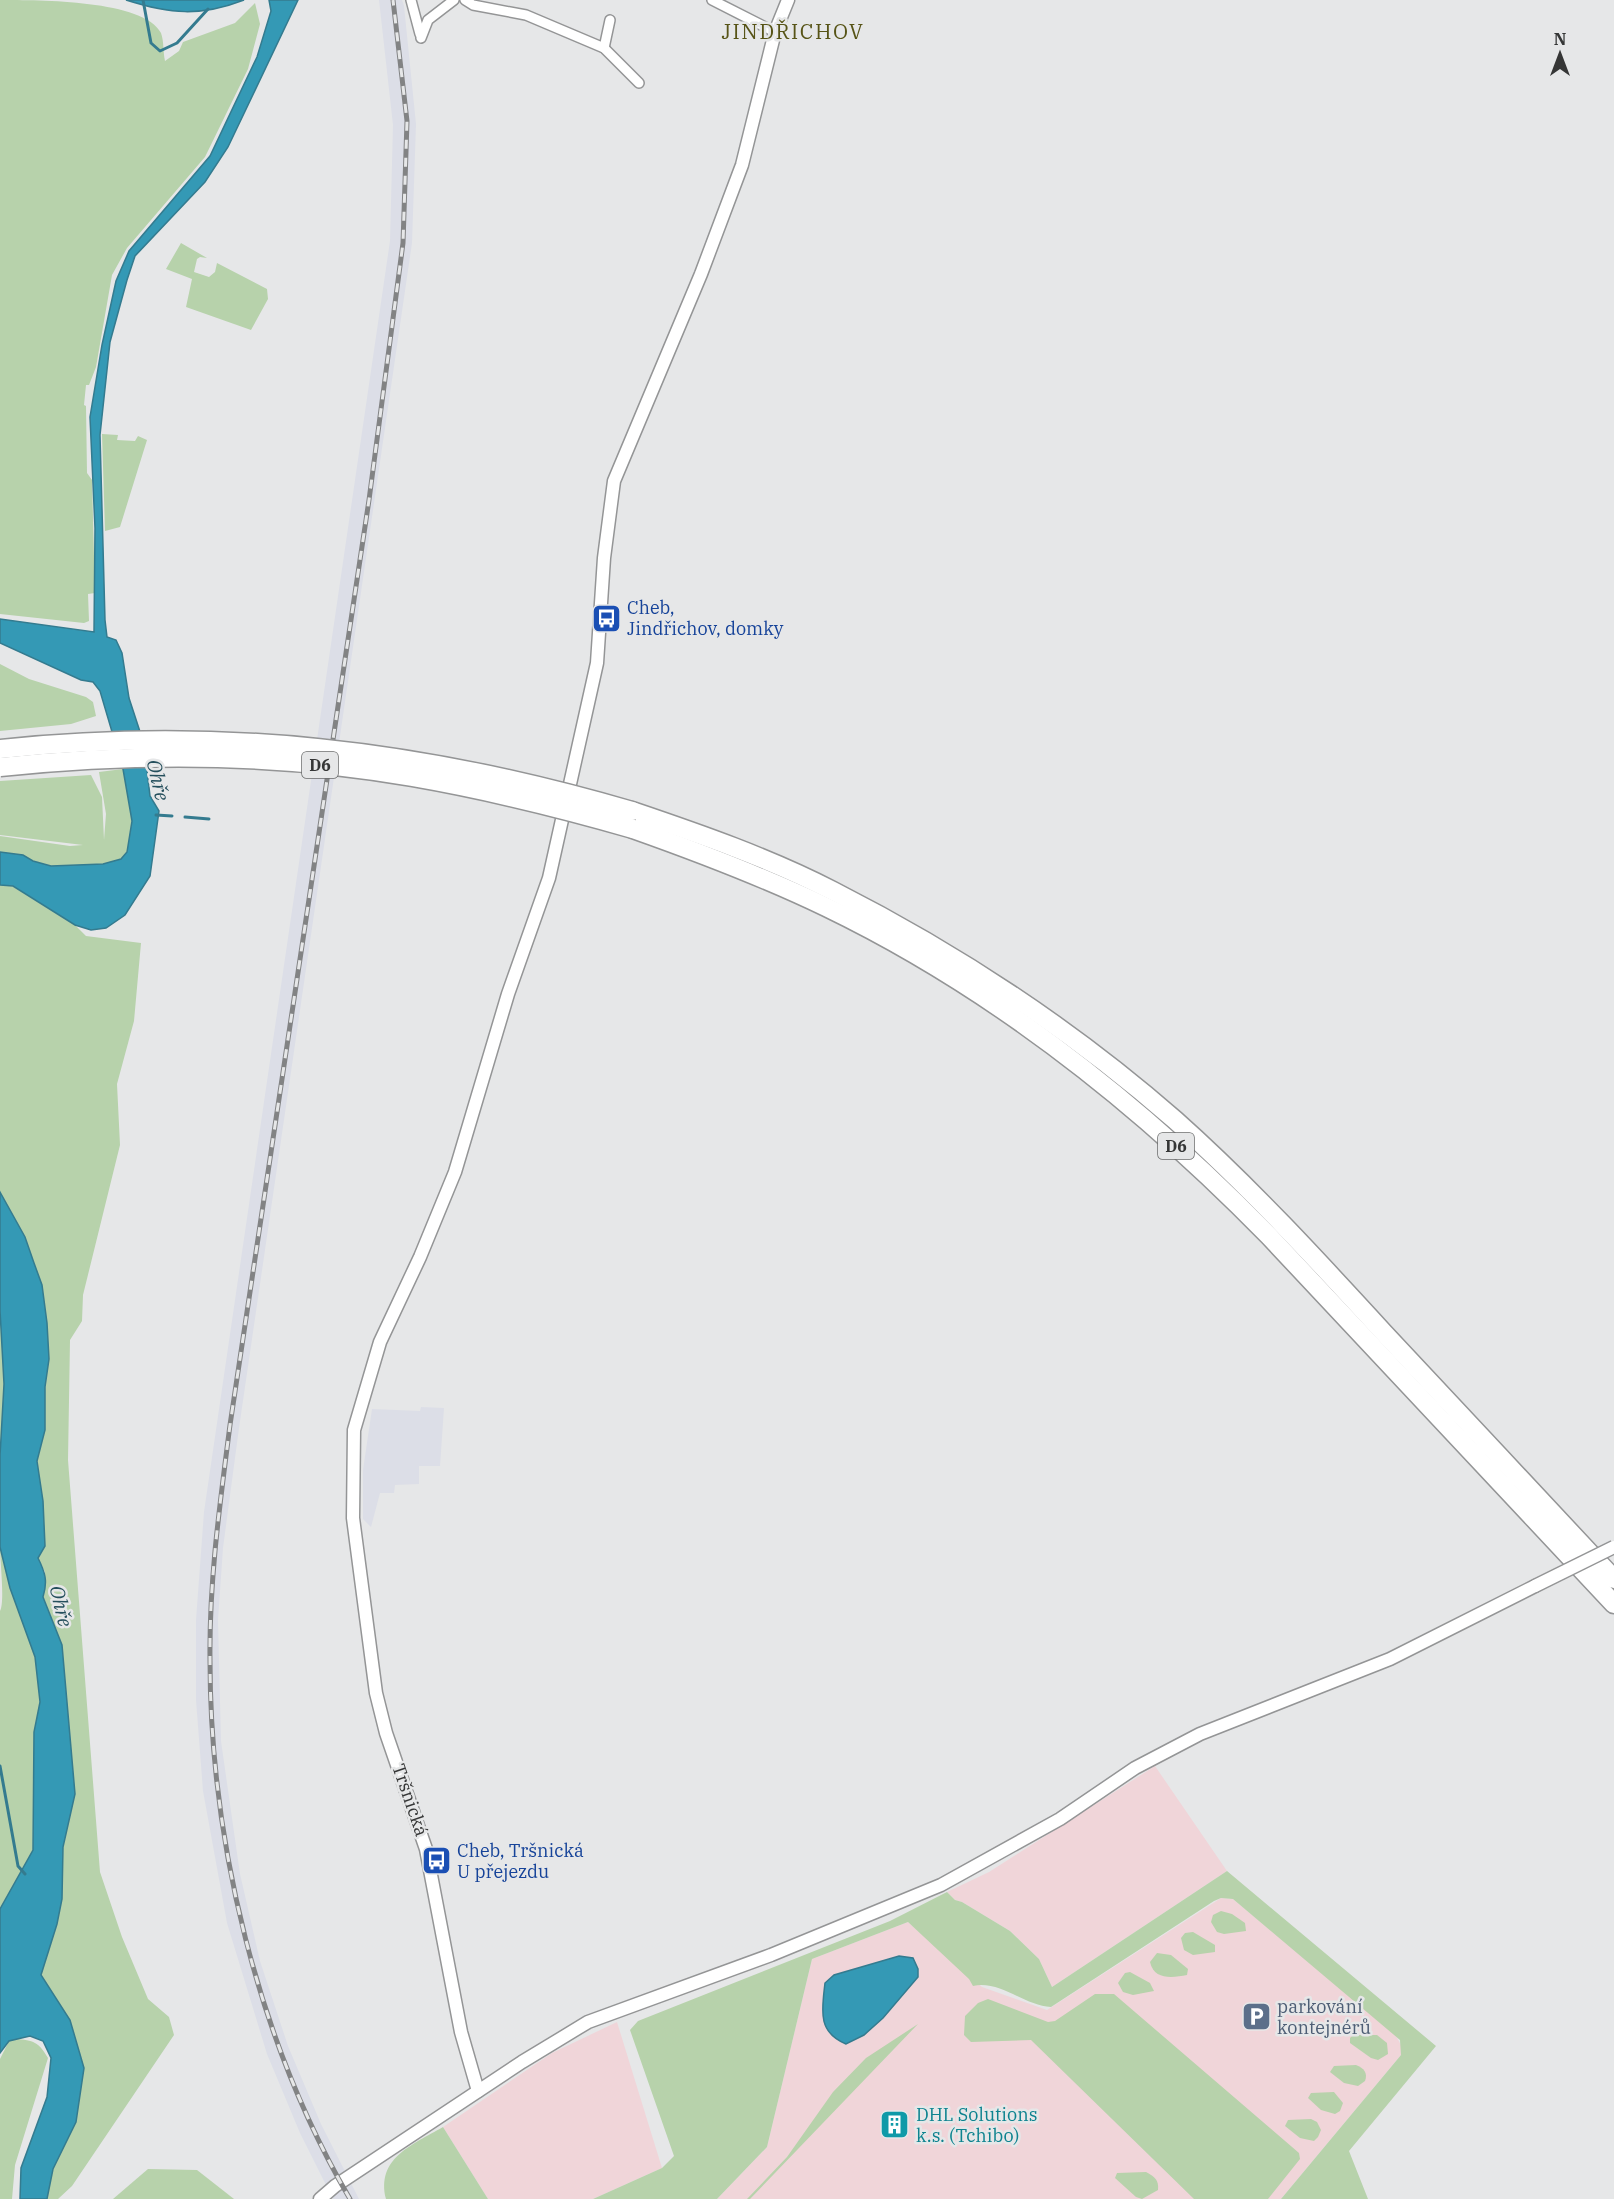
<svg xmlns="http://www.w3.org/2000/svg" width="1614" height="2199" viewBox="0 0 1614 2199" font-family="'IBM Plex Serif',serif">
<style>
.industrial{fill:#f0d5d9}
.built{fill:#dcdee7}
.green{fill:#b7d2ab}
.water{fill:#3499b5;stroke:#347b8f;stroke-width:1.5}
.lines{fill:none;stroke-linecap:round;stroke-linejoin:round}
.stream{stroke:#347b8f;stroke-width:3}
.minor-casing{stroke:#949596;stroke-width:12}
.tertiary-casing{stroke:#949596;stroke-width:15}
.motorway-casing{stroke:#949596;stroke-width:21}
.minor{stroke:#fff;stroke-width:9}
.tertiary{stroke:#fff;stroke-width:12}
.motorway{stroke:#fff;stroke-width:18}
.rail-casing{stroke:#828384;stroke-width:5}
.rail{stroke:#e6e7e8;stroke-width:3;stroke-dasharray:9;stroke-linecap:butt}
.tertiary-bridge-casing{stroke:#949596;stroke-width:15;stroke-linecap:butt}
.motorway-bridge-casing{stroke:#949596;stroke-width:21;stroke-linecap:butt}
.tertiary-bridge{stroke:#fff;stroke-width:12}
.motorway-bridge{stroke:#fff;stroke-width:18}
.labels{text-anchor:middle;stroke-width:5;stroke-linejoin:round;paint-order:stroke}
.shield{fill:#e6e7e8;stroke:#6a6b6b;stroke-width:1.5}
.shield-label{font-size:16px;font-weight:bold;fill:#353636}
.transit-label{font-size:18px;fill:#164399;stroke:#e6e7e8;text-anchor:start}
.street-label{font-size:18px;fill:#353636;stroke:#e6e7e8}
.service-label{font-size:18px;fill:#4e5e75;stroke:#e6e7e8;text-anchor:start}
.culture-label{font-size:18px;fill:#0d838f;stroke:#e6e7e8;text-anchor:start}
.water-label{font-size:20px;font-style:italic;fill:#254f5c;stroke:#e6e7e8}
.quarter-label{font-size:21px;letter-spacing:1.5px;fill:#575417;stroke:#e6e7e8}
</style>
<rect width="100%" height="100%" fill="#e6e7e8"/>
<g class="industrial">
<path d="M 1155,1766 L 1227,1871 L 1052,1987 L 1039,1959 L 1010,1931 L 962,1902 L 955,1900 L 947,1892 L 989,1872 Z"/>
<path d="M 1221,1898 L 1233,1899 L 1395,2034 L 1402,2047 L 1401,2055 L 1281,2199 L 717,2199 L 767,2147 L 812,1959 L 908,1922 L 982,1987 L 1047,2010 Z"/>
<path d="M 617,2022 L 662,2168 L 593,2199 L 488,2199 L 443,2127 L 552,2053 Z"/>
</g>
<g class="built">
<path d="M 379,0 L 402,0 L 404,6 L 416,124 L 412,243 L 239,1428 L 223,1548 L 218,1620 L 221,1741 L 240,1874 L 260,1961 L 288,2046 L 321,2124 L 359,2199 L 333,2199 L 300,2133 L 267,2054 L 227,1923 L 203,1791 L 196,1700 L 196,1620 L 204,1512 L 390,241 L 393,125 Z"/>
<path d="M 421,1407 L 444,1408 L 440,1466 L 419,1466 L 419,1484 L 395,1485 L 394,1493 L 380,1493 L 371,1527 L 363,1519 L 363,1470 L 372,1409 L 420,1411 Z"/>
</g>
<g class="green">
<path d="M 0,0 C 40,0 144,0 161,33 C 164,41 163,52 165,61 L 179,51 L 183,42 L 235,23 L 255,3 L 260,24 L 248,69 L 205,157 L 127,248 L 112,275 L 96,367 L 89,385 L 86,385 L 84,405 L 86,406 L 87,473 L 92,480 L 95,593 L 88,594 L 89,621 L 84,623 L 0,614 Z"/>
<path d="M 181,243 L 207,258 L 200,257 L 197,259 L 194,272 L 209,277 L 215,272 L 217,263 L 267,289 L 268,299 L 251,330 L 186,307 L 192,279 L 166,269 Z"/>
<path d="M 102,434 L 118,435 L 117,440 L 135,441 L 138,436 L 147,440 L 120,527 L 105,531 Z"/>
<path d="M 0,664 L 29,679 L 86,697 L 93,702 L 96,716 L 71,724 L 0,731 Z"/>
<path d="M 123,769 L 132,821 L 127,852 L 121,859 L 103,864 L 51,866 L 33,861 L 23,855 L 0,852 L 0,836 L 70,846 L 83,845 L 0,835 L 0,781 L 91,775 L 102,797 L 104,840 L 106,814 L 99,772 Z"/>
<path d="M 0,885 L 13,886 L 75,925 L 86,936 L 141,943 L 134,1021 L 117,1084 L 120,1145 L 83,1295 L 82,1321 L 70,1340 L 68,1460 L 100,1872 L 122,1937 L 148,1999 L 169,2017 L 174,2035 L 72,2186 L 58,2199 L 47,2199 L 53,2169 L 76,2122 L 70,2020 L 41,1975 L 57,1924 L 62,1899 L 63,1847 L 75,1794 L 62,1645 L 43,1596 L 45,1572 L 38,1558 L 43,1501 L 37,1461 L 45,1430 L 45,1387 L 49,1359 L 42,1286 L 25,1237 L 0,1192 Z"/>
<path d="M 0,1310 L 4,1384 L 0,1456 Z"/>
<path d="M 0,1547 L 10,1588 L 35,1657 L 40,1702 L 34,1732 L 33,1850 L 0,1909 L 0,1611 C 5,1602 0,1562 0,1547 Z"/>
<path d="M 1227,1871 L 1436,2046 L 1349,2151 L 1368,2199 L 1281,2199 L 1401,2055 L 1400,2040 L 1233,1899 L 1221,1898 L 1214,1901 L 1051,2007 C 1025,2006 1000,1980 973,1986 L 969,1979 L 908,1922 L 812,1959 L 767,2147 L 717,2199 L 593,2199 L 662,2168 L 674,2156 L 630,2030 L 638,2021 L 890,1921 L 947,1892 L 955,1900 L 962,1902 L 1010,1931 L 1039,1959 L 1052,1987 Z"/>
<path d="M 1221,1911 L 1232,1914 L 1245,1923 L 1246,1931 L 1224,1934 L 1217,1932 L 1211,1922 L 1213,1915 Z"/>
<path d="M 1193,1932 L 1215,1945 L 1215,1952 L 1193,1955 L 1184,1950 L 1181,1938 L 1185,1933 Z"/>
<path d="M 1157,1953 L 1171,1955 L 1188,1969 L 1187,1975 C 1172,1978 1154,1980 1150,1962 Z"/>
<path d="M 1130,1972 L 1150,1983 L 1154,1991 L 1133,1995 L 1123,1992 L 1118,1983 L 1125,1973 Z"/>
<path d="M 1095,1994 L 1114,1994 L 1299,2153 L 1300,2159 L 1268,2199 L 1194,2199 L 1031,2040 L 971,2042 L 964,2035 L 965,2016 L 978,2003 L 988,1999 L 1048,2022 L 1055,2021 Z"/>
<path d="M 918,2024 L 750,2199 L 747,2199 L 787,2157 L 833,2092 L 866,2058 Z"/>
<path d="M 1353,2035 L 1377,2035 L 1387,2043 L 1388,2054 L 1378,2060 L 1371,2058 L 1350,2043 L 1350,2038 Z"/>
<path d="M 16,2039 C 33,2040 39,2042 48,2058 L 15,2165 L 12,2199 L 0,2199 L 0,2059 L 9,2041 Z"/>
<path d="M 1356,2065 C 1364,2068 1368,2073 1365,2081 L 1358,2086 L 1344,2083 L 1330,2072 L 1334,2066 Z"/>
<path d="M 1334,2092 L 1343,2103 L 1340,2111 L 1335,2114 L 1321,2110 L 1308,2098 L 1311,2093 Z"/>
<path d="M 1311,2119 L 1317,2122 L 1321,2130 L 1318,2137 L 1314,2141 L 1300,2138 L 1285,2126 L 1288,2120 Z"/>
<path d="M 443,2127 L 488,2199 L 386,2199 C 376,2158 412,2145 443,2127 Z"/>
<path d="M 148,2169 L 197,2170 L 234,2199 L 113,2199 Z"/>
<path d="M 1146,2172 C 1155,2177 1159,2180 1158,2190 L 1142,2199 L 1136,2197 L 1115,2178 L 1117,2173 Z"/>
</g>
<g class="water">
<path d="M 126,0 L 244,0 C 200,17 170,14 126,0 Z"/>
<path d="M 269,0 L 298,0 L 228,147 L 205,182 L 135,256 L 127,280 L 110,342 L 100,435 L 105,620 L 107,637 L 116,640 L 122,653 L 129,698 L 144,744 L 150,796 L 159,811 L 150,876 L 125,915 L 106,928 L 91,930 L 75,925 L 13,886 L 0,885 L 0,852 L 23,855 L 33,861 L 51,866 L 103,864 L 121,859 L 127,852 L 132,821 L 123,769 L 100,691 L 93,682 L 81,680 L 0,643 L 0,619 L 94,632 L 95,528 L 90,417 L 102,345 L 116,281 L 129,251 L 210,156 L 257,57 L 271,11 Z"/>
<path d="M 0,1192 L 25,1237 L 34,1263 L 42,1285 L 47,1323 L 49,1359 L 45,1387 L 45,1430 L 37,1461 L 43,1501 L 45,1546 L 38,1558 C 45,1572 48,1581 43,1597 L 62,1645 L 75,1794 L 63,1847 L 62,1899 L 57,1924 L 41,1975 L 70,2020 L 84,2068 L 76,2122 L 53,2169 L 47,2199 L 20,2199 L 21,2168 L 47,2097 L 51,2058 L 43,2041 L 30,2036 L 9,2041 L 0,2053 L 0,1909 L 33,1850 L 34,1732 L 40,1702 L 35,1657 L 10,1588 L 0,1547 L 0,1456 L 4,1384 L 0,1310 Z"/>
<path d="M 899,1956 L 913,1958 L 918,1969 L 918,1977 L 883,2018 L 864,2035 L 846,2044 C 817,2032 822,2010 825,1983 L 834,1975 Z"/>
</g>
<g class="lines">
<g class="stream">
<path d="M 143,0 L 151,43 L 160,51 L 177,43 L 208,9"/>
<path d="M 156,815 L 172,816"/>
<path d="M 185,817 L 209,819"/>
<path d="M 0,1766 L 18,1866 L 25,1874"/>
</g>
<defs>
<g id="minor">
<path d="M 411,0 L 420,34"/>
<path d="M 465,0 L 473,5 L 526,15 L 604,48 L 639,83"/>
<path d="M 712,0 L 775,32"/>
<path d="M 421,38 L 428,20 L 454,0"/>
<path d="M 604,48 L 610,20"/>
</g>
<g id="tertiary">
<path d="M 478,2091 L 461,2032 L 426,1849 L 386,1733 L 376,1693 L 353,1518 L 354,1430 L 380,1342 L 420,1257 L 455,1172 L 508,994 L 549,878 L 597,663 L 604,558 L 614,481 L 701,274 L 742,165 L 775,32 L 788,0"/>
<path d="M 320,2199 L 335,2186 L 522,2062 L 588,2022 L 771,1955 L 941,1885 L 1060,1819 L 1135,1768 L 1200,1734 L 1390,1659 L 1535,1586"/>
</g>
<g id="motorway">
<path d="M 632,811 C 700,834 769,858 833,891 C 955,953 1072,1030 1175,1120 C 1249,1186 1317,1260 1384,1333 C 1461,1415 1537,1497 1614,1579"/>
<path d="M 633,829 C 698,852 764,877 826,907 C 994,988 1140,1104 1269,1236 L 1614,1604"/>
</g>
</defs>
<use href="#minor" class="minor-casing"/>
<use href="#tertiary" class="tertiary-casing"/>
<use href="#motorway" class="motorway-casing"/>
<use href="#minor" class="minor"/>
<use href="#tertiary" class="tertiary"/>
<use href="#motorway" class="motorway"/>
<defs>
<path id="rail" d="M 350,2199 C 258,2042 210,1841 210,1660 C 209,1581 220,1503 230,1425 L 369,500 L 403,243 L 407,121 L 393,0"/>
</defs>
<use href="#rail" class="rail-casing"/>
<use href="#rail" class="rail"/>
<defs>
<path id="tertiary-bridge" d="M 1535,1586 L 1614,1547"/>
<g id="motorway-bridge">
<path d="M 0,749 C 221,726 420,749 632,811"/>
<path d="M 0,767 C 137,753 276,753 412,777 C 487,790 560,808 633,829"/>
</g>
</defs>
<use href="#tertiary-bridge" class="tertiary-bridge-casing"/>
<use href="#motorway-bridge" class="motorway-bridge-casing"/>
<use href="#tertiary-bridge" class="tertiary-bridge"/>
<use href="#motorway-bridge" class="motorway-bridge"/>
</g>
<defs>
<symbol id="bus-square" viewBox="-11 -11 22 22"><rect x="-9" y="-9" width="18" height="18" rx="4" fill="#1a4fb4" stroke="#e6e7e8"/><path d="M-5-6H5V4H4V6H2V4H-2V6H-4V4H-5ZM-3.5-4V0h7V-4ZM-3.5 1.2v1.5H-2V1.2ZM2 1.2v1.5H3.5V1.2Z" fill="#fff"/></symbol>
<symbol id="parking-square" viewBox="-11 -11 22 22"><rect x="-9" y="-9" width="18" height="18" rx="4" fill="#5c6f8a" stroke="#e6e7e8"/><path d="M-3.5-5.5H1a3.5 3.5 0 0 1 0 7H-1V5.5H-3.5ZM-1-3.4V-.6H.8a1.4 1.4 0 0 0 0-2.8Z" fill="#fff"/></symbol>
<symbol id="building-square" viewBox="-11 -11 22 22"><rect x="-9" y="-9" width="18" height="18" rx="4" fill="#0f9aa8" stroke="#e6e7e8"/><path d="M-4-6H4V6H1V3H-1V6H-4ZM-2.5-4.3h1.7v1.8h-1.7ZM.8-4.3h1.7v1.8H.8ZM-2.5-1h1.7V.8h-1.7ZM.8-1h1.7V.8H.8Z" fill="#fff"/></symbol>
</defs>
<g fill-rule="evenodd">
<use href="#bus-square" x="590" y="602" width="33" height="33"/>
<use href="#bus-square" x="420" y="1844" width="33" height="33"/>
<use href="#parking-square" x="1240" y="2000" width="33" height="33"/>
<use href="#building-square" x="878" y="2108" width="33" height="33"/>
</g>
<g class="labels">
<g class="shield">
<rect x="302" y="752" width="36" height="26" rx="4.5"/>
<rect x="1158" y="1133" width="36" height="26" rx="4.5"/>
</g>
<g class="shield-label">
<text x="320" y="771">D6</text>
<text x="1176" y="1152">D6</text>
</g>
<g class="transit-label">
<text x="627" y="614">Cheb,<tspan x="627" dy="21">Jindřichov, domky</tspan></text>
<text x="457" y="1857">Cheb, Tršnická<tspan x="457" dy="21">U přejezdu</tspan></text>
</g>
<g class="street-label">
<text transform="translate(410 1800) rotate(71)" y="6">Tršnická</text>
</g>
<g class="service-label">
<text x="1277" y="2013">parkování<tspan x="1277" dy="21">kontejnérů</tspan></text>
</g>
<g class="culture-label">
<text x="916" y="2121">DHL Solutions<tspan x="916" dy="21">k.s. (Tchibo)</tspan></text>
</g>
<g class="water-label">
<text transform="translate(158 780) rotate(77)" y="7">Ohře</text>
<text transform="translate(61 1606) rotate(77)" y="7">Ohře</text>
</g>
<g class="quarter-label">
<text x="793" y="39">JINDŘICHOV</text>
</g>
</g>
<g transform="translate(1560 54)" stroke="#e6e7e8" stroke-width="4.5" paint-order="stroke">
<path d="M0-4.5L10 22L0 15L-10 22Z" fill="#353636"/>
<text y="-9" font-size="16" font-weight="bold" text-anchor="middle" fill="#353636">N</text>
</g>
</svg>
